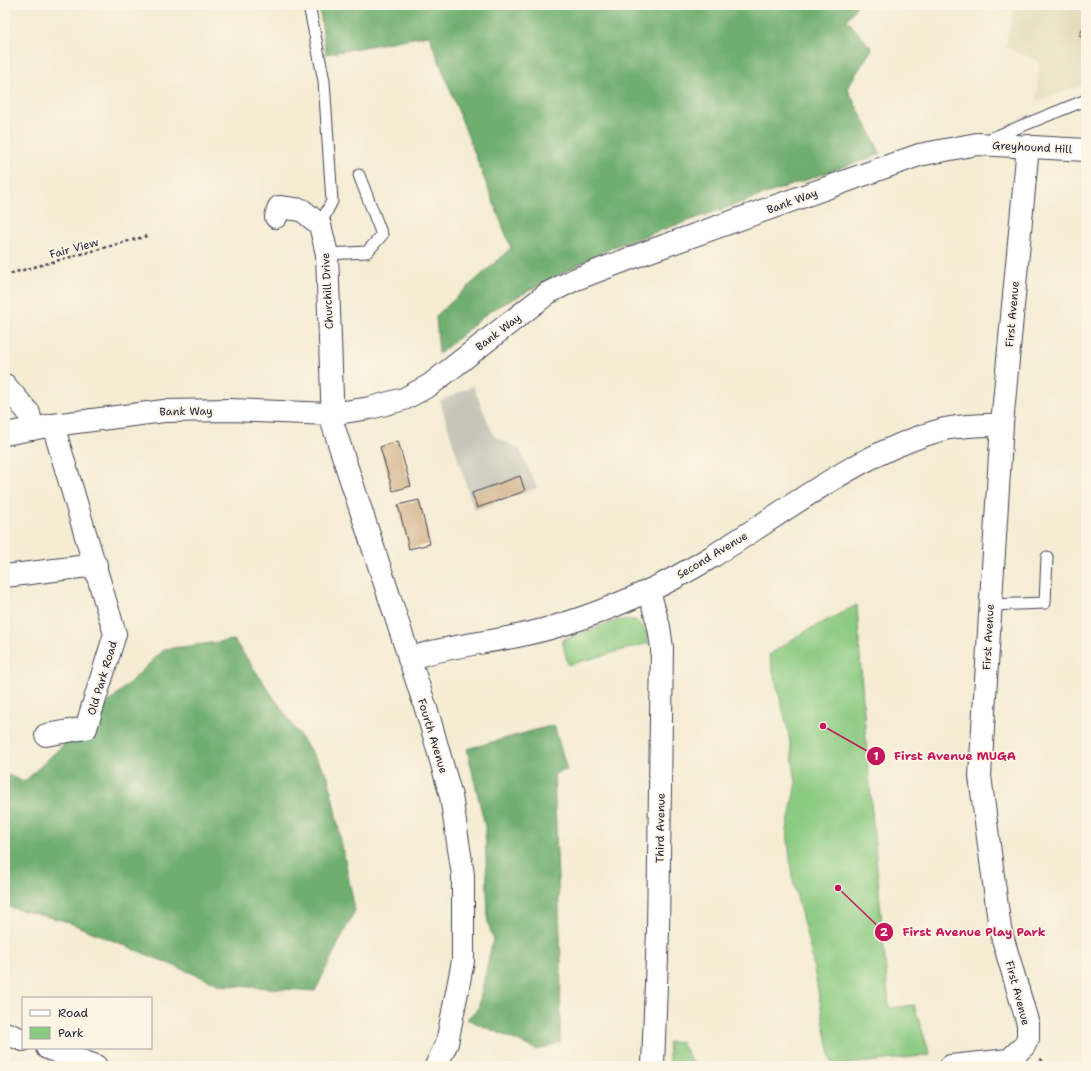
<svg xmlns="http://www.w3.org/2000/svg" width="1091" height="1071" viewBox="0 0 1091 1071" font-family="'Shantell Sans',sans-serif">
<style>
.built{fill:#e2dcba}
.industrial{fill:#c5c5b8}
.green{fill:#8bca81;stroke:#56765e}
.forest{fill:#70ae6f;stroke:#496855}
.building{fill:#d3b38a}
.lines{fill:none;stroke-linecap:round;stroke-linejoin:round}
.service-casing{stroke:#424052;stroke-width:13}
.minor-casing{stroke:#424052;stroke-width:24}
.tertiary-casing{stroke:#424052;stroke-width:24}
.path{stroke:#424052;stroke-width:2.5;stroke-dasharray:3 3;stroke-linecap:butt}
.service{stroke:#fff;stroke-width:11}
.minor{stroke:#fff;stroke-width:22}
.tertiary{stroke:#fff;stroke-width:22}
.labels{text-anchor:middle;stroke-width:3.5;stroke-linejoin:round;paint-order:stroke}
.street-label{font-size:11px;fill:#22223b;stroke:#fcf5e5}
.leader{fill:none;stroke:#c2185b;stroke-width:1.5}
.callout-dot{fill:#c2185b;stroke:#fcf5e5;stroke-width:1.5}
.mark-label{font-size:12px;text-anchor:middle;font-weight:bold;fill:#fff}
.callout-label{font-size:12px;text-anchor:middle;font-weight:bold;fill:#c2185b;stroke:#fcf5e5;stroke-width:3.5;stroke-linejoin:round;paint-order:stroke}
</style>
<rect width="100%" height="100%" fill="#fcf5e5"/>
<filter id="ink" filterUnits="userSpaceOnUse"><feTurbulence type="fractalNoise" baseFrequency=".025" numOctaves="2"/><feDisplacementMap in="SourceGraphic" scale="8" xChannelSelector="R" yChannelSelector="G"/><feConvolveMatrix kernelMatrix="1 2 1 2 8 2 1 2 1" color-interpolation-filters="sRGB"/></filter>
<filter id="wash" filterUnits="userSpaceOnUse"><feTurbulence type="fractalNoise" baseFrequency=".012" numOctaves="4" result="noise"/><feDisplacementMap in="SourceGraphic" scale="16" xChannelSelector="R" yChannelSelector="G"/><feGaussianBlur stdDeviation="0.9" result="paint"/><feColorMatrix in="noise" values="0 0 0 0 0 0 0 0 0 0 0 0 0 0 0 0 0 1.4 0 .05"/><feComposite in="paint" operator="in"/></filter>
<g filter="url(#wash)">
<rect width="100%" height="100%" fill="#f4ecd3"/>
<path class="built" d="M 1015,5 L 1086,5 L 1086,84 L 1037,101 L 1039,61 L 1005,47 Z"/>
<path class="industrial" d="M 473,386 L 494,436 L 520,449 L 537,488 L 474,510 L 440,401 Z"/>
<g class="green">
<path d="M 857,605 C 864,739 878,873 889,1008 L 914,1005 L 930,1055 L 832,1066 L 810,948 L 792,877 L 787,830 L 796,782 L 788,730 L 769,655 L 802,633 Z"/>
<path d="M 618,620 L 636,620 L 646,630 L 649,643 L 568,665 L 562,640 Z"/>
<path d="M 668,1042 L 681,1042 L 691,1061 L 702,1066 L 671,1066 L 669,1058 Z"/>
</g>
<g class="forest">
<path d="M 319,5 L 857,5 L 847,20 L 872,49 L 847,88 L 881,154 L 613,247 L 490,311 L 439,354 L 436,316 L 511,248 L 429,35 L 326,54 Z"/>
<path d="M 234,640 L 328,776 L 355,910 L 315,991 L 221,985 L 65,921 L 5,906 L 5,774 L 24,782 L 165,649 Z"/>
<path d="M 554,725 L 567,770 L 554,774 L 561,961 L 560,1042 L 538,1050 L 467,1019 L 478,1008 L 493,939 L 488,922 L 485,826 L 467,749 Z"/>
</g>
<g id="blocks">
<g class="building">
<path d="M 1086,23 L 1086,40 L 1079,36 Z"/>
<path d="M 398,441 L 411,486 L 393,491 L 380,447 Z"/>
<path d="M 520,476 L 525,491 L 477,508 L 472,493 Z"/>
<path d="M 419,500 L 430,544 L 409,549 L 398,505 Z"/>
</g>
</g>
</g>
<g filter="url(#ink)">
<use href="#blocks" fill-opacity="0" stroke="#424052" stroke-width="1"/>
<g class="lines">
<defs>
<g id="service">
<path d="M 309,5 L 324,81 L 332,201 L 320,225"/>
<path d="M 987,140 L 1086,100"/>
<path d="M 327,254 L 367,252 L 382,235 L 359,175"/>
<path d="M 990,605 L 1045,603 L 1047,557"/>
</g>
<g id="minor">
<path d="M 276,217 L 279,207 L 302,210 L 320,225 L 327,254 L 333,425 L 429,718 L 451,796 L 463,875 L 463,961 L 447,1043 L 436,1066"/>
<path d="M 5,385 L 29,413 L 32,429"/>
<path d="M 5,576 L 96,565"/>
<path d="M 649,591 L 659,627 L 662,648 L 658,930 L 653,1066"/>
<path d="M 409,659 C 445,646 488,643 526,634 C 568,625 609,609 648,591 C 750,545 832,461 941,430 C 959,425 982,426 1002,424"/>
<path d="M 46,735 L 86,728 L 115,634 L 53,425"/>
<path d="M 5,1033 L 23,1040"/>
<path d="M 47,1048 L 96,1066"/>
<path d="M 951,1066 L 1009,1060 L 1024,1046 L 1028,1038 L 1028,1024 L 1000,929 L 980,776 L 1002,424 L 1028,146"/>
</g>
<path id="tertiary" d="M 5,434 L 53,425 L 164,411 L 232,410 L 331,414 L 370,408 L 404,399 L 430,385 L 548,293 L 576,279 L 647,252 L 919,155 L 977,144 L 1086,150"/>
</defs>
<use href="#service" class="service-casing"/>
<use href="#minor" class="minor-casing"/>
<use href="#tertiary" class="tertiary-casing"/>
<g class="path">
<path d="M 5,275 L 147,236"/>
<path d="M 1040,1059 L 1049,1066"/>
</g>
<use href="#service" class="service"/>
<use href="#minor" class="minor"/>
<use href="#tertiary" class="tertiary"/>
</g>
</g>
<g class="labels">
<g class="street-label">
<text transform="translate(1032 147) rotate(3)" y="4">Greyhound Hill</text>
<text transform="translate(792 201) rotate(-20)" y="4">Bank Way</text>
<text transform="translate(74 248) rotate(-15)" y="4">Fair View</text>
<text transform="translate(327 291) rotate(-93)" y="4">Churchill Drive</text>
<text transform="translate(1012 314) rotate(-85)" y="4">First Avenue</text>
<text transform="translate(498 332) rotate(-37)" y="4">Bank Way</text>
<text transform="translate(186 411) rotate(-1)" y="4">Bank Way</text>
<text transform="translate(712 555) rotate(-31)" y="4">Second Avenue</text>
<text transform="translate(988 637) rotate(-87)" y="4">First Avenue</text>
<text transform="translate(102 678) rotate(-73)" y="4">Old Park Road</text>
<text transform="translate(433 736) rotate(73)" y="4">Fourth Avenue</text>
<text transform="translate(660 828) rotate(-89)" y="4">Third Avenue</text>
<text transform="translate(1018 993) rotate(75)" y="4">First Avenue</text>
</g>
</g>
<path class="leader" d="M823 726L876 756M838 888L884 932"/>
<g class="callout-dot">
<circle cx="823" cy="726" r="4"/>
<circle cx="838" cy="888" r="4"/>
<circle cx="876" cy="756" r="10"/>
<circle cx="884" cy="932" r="10"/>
</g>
<g class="mark-label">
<text x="876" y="760">1</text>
<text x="884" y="936">2</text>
</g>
<g class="callout-label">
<text x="955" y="760">First Avenue MUGA</text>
<text x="974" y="936">First Avenue Play Park</text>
</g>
<rect width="1091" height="1071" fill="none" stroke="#fcf5e5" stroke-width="20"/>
<rect x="22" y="997" width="130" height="52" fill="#fcf5e5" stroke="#a5a1a1"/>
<rect x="30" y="1010" width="20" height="6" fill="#ffffff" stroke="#a5a1a1"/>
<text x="58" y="1017" font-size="12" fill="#22223b">Road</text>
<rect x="30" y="1027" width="20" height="12" fill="#8bca81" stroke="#a5a1a1"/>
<text x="58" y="1037" font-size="12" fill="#22223b">Park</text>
</svg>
